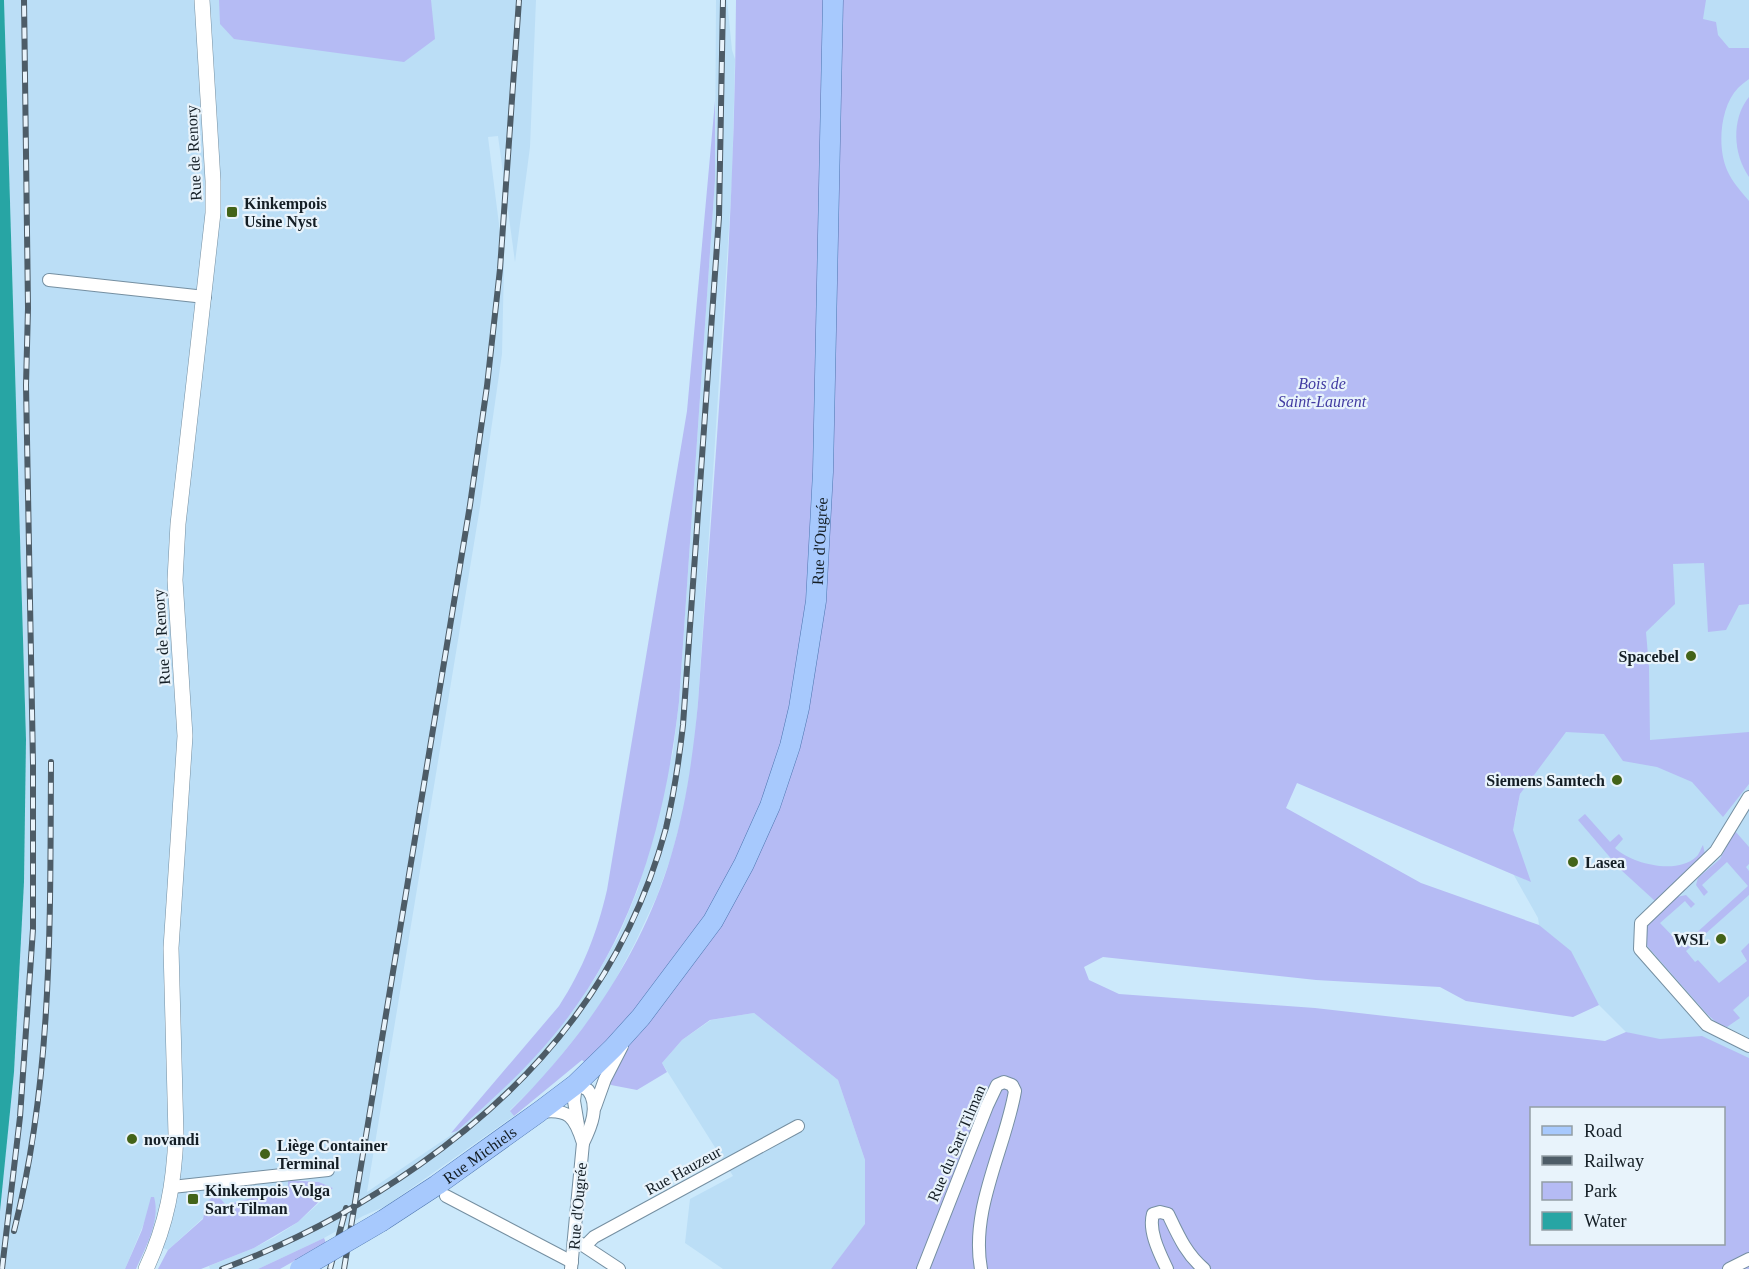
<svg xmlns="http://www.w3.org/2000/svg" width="1749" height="1269" viewBox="0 0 1749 1269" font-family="Georgia,serif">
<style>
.built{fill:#bbdef6}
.green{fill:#b5bbf4;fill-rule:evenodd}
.water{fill:#27a5a4}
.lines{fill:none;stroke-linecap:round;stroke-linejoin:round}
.minor-casing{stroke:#758fa1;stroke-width:14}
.tertiary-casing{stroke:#758fa1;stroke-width:16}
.primary-casing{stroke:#4e76b0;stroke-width:21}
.minor{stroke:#fff;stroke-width:12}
.tertiary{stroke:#fff;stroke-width:15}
.primary{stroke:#a7c9fd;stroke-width:20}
.rail-casing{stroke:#4d5c67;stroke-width:6}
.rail{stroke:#e8f3fb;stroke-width:4;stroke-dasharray:11;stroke-linecap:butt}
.primary-bridge-casing{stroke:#4e76b0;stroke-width:21;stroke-linecap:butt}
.primary-bridge{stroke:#a7c9fd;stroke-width:20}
.poi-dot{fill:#436318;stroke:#e8f3fb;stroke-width:2}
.labels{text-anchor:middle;stroke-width:4.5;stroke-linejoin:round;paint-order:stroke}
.street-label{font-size:16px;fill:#141e25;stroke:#e8f3fb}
.poi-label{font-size:16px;font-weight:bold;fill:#141e25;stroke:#e8f3fb;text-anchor:start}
.park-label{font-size:16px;font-style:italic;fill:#423ca2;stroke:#e8f3fb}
</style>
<rect width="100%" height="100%" fill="#cce9fb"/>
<g class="built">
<path d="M 4,0 L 536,0 L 530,147 L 515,262 L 498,136 L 488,137 L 504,264 L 502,354 L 480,507 L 367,1192 L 457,1131 L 496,1096 L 574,1009 L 595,978 L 619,935 L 638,889 L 673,752 L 679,702 L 715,180 L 716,0 L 727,0 L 732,50 L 735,59 L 732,181 L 698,703 L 693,756 L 683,812 L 671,857 L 657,896 L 635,943 L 611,988 L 590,1019 L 544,1077 L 510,1110 L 514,1116 L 386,1206 L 363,1216 L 324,1238 L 258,1269 L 210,1269 L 209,1266 L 254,1248 L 275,1237 L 298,1222 L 318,1204 L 333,1188 L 319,1182 L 304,1180 L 288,1181 L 288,1188 L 225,1205 L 218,1197 L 206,1203 L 203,1218 L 168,1250 L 147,1242 L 156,1208 L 147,1216 L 125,1269 L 0,1269 L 0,1211 L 26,739 Z"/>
<path d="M 1691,0 L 1749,0 L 1749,356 Z"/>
<path d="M 1749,438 L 1749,1068 L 1626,1032 L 1599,1005 L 1539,925 L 1538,918 L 1502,854 L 1515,821 L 1520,794 Z"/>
<path d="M 754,1013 L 838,1080 L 865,1160 L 866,1224 L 831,1269 L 723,1269 L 685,1243 L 690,1199 L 733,1176 L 662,1063 L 682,1040 L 711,1020 Z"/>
</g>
<g class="green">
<path d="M 219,0 L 431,0 L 435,39 L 404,62 L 234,39 L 220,24 Z"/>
<path d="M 736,0 L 1706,0 L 1703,19 L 1716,22 L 1718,35 L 1729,48 L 1749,48 L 1749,79 C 1745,82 1741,85 1738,88 C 1720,107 1717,147 1727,170 C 1732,182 1741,191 1749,201 L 1749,604 L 1739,605 L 1726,630 L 1708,632 L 1704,563 L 1673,564 L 1675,604 L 1646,632 L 1649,667 L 1650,740 L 1749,732 L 1749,784 L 1723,817 L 1692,782 L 1657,767 L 1623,761 L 1604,734 L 1566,732 L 1520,794 L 1513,830 L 1531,882 L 1297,783 L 1286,808 L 1421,883 L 1539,925 L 1571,951 L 1599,1005 L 1573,1017 L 1466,1001 L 1440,987 L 1316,980 L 1103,957 L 1084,967 L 1089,980 L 1119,994 L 1315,1008 L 1605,1041 L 1626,1032 L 1660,1039 L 1702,1036 L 1749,1058 L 1749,1269 L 831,1269 L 865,1224 L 865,1160 L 838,1080 L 754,1013 L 710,1020 L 682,1040 L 662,1063 L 667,1072 L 637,1090 L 611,1085 L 582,1060 L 514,1116 L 510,1111 C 582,1040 642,954 671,856 C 686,806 693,755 698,703 C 714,469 735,235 736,0 ZM 1532,1108 L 1724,1108 L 1724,1244 L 1532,1244 Z"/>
<path d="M 1749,97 L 1749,177 C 1733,154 1731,119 1749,97 Z"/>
<path d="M 715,101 L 715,180 L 679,702 C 665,823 634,939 554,1035 C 525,1070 491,1101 457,1131 L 451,1133 L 559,1006 C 583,969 597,933 607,890 L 687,411 Z"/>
<path d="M 1585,814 L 1610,842 L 1619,834 L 1623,839 L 1615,848 C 1632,864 1677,875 1696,857 C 1699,855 1701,848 1703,845 L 1705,854 L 1655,901 L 1620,869 L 1578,820 Z"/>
<path d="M 1735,831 L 1749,847 L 1749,864 L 1746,867 L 1749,871 L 1749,895 L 1686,951 L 1695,962 L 1698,960 L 1719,983 L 1747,961 L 1741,951 L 1749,943 L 1749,996 L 1733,1010 L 1740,1018 L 1727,1027 L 1718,1024 L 1707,1014 L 1648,947 L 1645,941 L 1647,924 L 1677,897 L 1686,895 L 1695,904 L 1691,908 L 1685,901 L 1660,923 L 1682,946 L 1748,886 L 1727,862 L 1702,885 L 1708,892 L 1704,896 L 1696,885 L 1698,878 L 1720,859 Z"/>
<path d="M 288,1180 L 319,1182 L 333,1188 L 298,1222 L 254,1248 L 201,1269 L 158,1269 L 168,1250 L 203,1219 L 206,1203 L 212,1197 L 218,1196 L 226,1205 L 288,1188 Z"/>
<path d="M 151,1197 L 154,1197 C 161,1220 145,1249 136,1269 L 125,1269 L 142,1230 Z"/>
<path d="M 324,1238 L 326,1243 L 280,1269 L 258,1269 Z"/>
</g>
<path class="water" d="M 0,0 L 4,0 L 26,739 L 24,882 L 14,1072 L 0,1211 Z"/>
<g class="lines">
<defs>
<g id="minor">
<path d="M 49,280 L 205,297"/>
<path d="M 1749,797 L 1716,851 L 1641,923 L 1640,949 L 1707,1025 L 1749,1046"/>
<path d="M 595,1107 L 605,1079 L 622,1046"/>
<path d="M 540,1112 C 569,1108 575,1117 583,1143 L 571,1269"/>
<path d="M 578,1125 L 574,1101 L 576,1084 L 588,1090 C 600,1106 591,1127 583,1143"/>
<path d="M 172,1187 L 328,1170"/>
<path d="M 446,1196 L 572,1262"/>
<path d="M 578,1242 L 619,1269"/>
<path d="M 585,1246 L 594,1237 L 798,1126"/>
<path d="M 923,1269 L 987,1106 L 997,1085 L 1004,1082 L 1012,1085 L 1015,1091 C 1005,1149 970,1209 981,1269"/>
<path d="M 1167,1269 C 1160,1254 1148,1231 1153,1214 L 1160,1212 L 1168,1214 C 1178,1235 1186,1254 1204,1269"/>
<path d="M 1729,1269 L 1749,1259"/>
</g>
<path id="tertiary" d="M 146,1269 C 167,1224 174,1184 176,1135 L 171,948 L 185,736 L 175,580 L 178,524 L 213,213 L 213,181 L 202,0"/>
<g id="primary">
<path id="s1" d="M 382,1221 L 437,1185 L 539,1112 L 576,1084 L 613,1048 L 641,1017 L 713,921 L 744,864 L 770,806 L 790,746 L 799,708 L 816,601 L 823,472 L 833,0"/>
</g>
</defs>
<use href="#minor" class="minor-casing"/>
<use href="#tertiary" class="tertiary-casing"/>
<use href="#primary" class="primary-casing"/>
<use href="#minor" class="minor"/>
<use href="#tertiary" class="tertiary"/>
<use href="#primary" class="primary"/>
<defs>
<g id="rail">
<path d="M 14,1231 C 53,1077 50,920 51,762"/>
<path d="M 2,1269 L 20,1117 L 33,929 L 33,764 L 26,385 L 28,308 L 24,0"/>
<path d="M 222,1269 C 292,1243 358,1208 419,1165 C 540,1080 627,973 666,828 C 674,794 679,760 683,725 L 719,217 L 723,0"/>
<path d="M 330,1269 L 346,1208"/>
<path d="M 344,1269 L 470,505 L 487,386 L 500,269 L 519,0"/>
</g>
</defs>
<use href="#rail" class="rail-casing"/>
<use href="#rail" class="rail"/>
<defs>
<path id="primary-bridge" d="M 300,1269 L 382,1221"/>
</defs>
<use href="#primary-bridge" class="primary-bridge-casing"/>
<use href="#primary-bridge" class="primary-bridge"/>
</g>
<g class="poi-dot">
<rect x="226" y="206" width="12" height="12" rx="3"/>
<circle cx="1691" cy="656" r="6"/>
<circle cx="1617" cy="780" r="6"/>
<circle cx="1573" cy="862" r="6"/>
<circle cx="1721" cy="939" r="6"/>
<circle cx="132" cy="1139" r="6"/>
<circle cx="265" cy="1154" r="6"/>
<rect x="187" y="1193" width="12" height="12" rx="3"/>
</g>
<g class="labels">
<g class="street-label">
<text transform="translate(193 153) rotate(-93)" y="6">Rue de Renory</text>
<text dy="6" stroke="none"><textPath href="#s1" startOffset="850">Rue d'Ougrée</textPath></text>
<text transform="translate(161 637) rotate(-94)" y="6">Rue de Renory</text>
<text transform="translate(956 1143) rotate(-67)" y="6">Rue du Sart Tilman</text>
<text dy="6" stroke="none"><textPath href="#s1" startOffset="118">Rue Michiels</textPath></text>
<text transform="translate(683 1170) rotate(-29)" y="6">Rue Hauzeur</text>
<text transform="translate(577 1206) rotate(-85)" y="6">Rue d'Ougrée</text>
</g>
<g class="poi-label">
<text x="244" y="209">Kinkempois<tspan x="244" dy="18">Usine Nyst</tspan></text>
<text x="1679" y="662" text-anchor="end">Spacebel</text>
<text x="1605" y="786" text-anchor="end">Siemens Samtech</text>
<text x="1585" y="868">Lasea</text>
<text x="1709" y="945" text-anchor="end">WSL</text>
<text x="144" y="1145">novandi</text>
<text x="277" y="1151">Liège Container<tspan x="277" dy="18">Terminal</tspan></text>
<text x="205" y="1196">Kinkempois Volga<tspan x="205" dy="18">Sart Tilman</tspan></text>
</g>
<g class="park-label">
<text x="1322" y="389">Bois de<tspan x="1322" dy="18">Saint-Laurent</tspan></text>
</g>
</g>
<rect x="1530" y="1107" width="195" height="138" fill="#e8f3fb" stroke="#939ea5" stroke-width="1.5"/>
<rect x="1542" y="1126" width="30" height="9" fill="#a7c9fd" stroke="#939ea5" stroke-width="1.5"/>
<text x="1584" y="1137" font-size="18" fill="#141e25">Road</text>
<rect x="1542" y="1156" width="30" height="9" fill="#4d5c67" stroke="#939ea5" stroke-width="1.5"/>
<text x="1584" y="1167" font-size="18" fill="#141e25">Railway</text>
<rect x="1542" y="1182" width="30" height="18" fill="#b5bbf4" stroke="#939ea5" stroke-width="1.5"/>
<text x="1584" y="1197" font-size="18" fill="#141e25">Park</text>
<rect x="1542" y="1212" width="30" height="18" fill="#27a5a4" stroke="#939ea5" stroke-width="1.5"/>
<text x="1584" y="1227" font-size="18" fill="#141e25">Water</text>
</svg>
